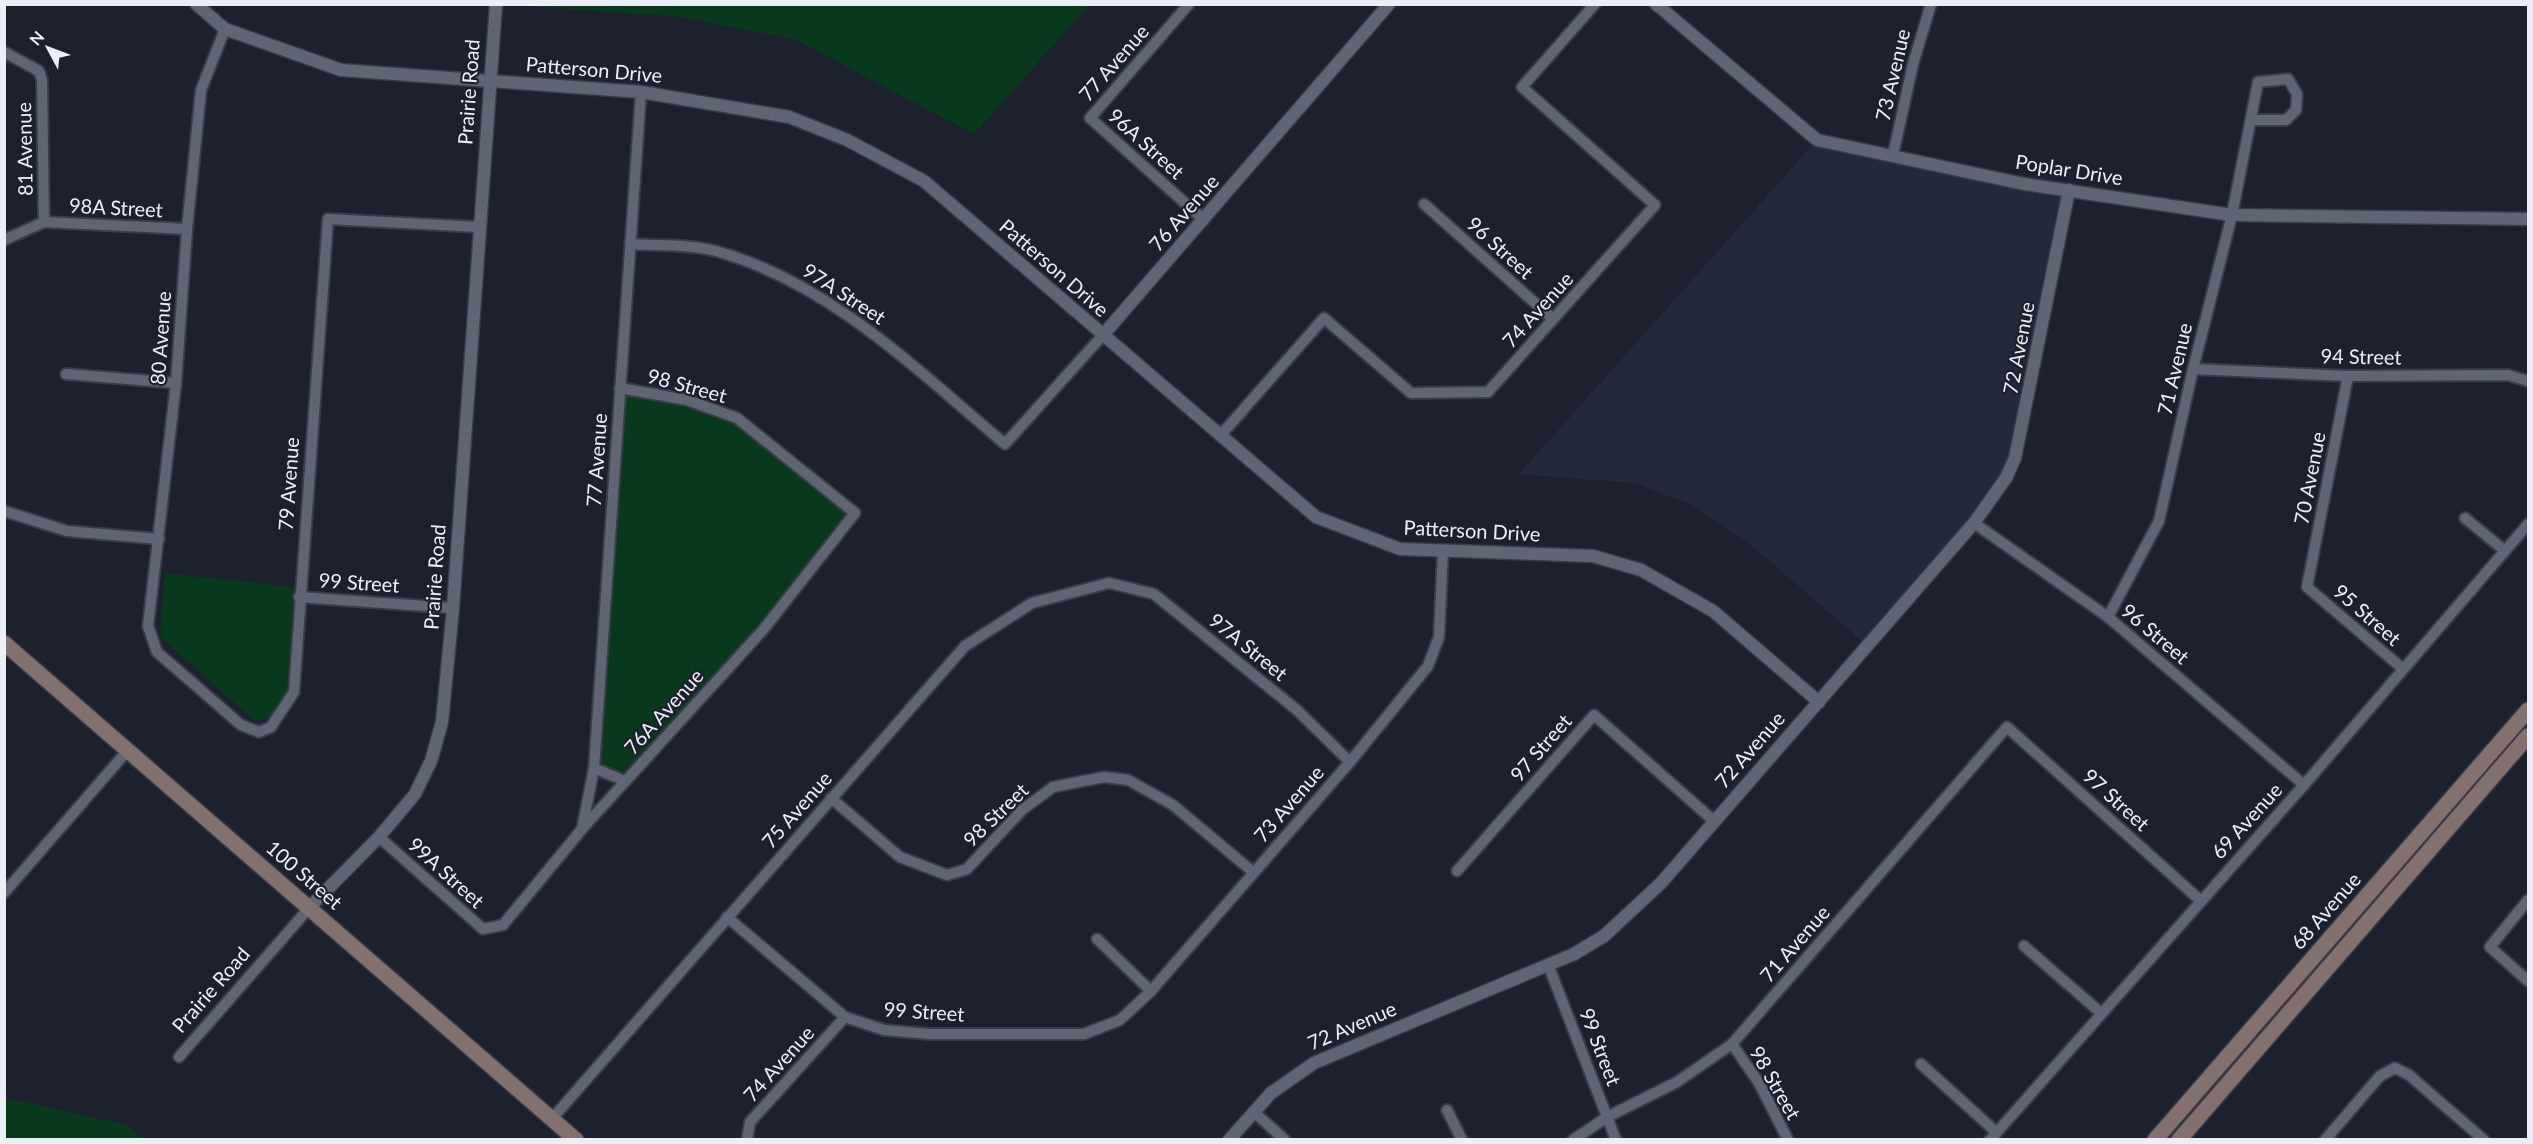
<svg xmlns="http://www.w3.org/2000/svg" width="2533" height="1144" viewBox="0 0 2533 1144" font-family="Lato,sans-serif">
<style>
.built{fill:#24283b}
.green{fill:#08391d}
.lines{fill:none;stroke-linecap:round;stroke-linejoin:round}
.minor-casing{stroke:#3a3c48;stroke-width:14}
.tertiary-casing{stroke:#3a3c48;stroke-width:15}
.secondary-casing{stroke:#3a3c48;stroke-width:18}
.minor{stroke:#606575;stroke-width:10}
.tertiary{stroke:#606575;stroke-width:12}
.secondary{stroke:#83706f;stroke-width:15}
.labels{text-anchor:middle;stroke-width:4.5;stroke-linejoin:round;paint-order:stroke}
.street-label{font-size:20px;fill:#eceef8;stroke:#1d202e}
</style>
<rect width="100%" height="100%" fill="#1d202e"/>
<path class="built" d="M 1817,140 L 2069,190 L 2006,478 L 1868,646 L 1751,545 L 1690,504 L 1634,483 L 1519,474 Z"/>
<g class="green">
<path d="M 496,4 L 1089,5 L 974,134 L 794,39 L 681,17 Z"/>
<path d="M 620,388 L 737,418 L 855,513 L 625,781 L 594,768 Z"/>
<path d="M 165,573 L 295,587 L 287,688 C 281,704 274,722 254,720 L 160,637 Z"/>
<path d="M 6,1098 L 127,1125 L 143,1139 L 5,1139 Z"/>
</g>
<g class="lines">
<defs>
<g id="minor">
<path d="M 1189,4 L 1090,118 L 1204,220"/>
<path d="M 225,29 L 201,90 L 187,229 L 176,383 L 148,626 L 157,652 L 241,725 L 259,732 L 271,727 L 294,692 L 328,219 L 479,227"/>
<path d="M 4,52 L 39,71 L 42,80 L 44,222"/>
<path d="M 1893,155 L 1913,64 L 1931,4"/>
<path d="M 1424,204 L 1553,319"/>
<path d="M 4,240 L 44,222 L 187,229"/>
<path d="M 630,244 C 657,246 690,244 716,251 C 830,283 917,370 1005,444 L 1103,335"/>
<path d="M 2193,369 L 2348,376 L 2508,375 L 2528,381"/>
<path d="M 66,374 L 176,383"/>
<path d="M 2348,376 L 2307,587 L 2403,669"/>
<path d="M 1220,436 L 1324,318 L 1411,393 L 1488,392 L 1655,205 L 1522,87 L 1595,4"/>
<path d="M 4,511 L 67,531 L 159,539"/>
<path d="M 2465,518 L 2505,551"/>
<path d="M 1974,523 L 2108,617 L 2304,785"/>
<path d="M 299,597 L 453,608"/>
<path d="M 2108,617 L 2159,521 L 2193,369 L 2232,215 L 2258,82 L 2288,79 L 2297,94 L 2296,110 L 2286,120 L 2253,120"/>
<path d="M 594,768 L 625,781"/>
<path d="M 831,798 L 900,857 L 947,875 L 967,869 L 1022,810 L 1053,787 L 1104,777 L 1128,780 L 1173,805 L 1253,872"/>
<path d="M 582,829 L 594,768 L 641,92"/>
<path d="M 379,837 L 483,929 L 503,925 L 582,829 L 763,630 L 855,513 L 737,418 L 687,400 L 620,388"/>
<path d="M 1457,871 L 1594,715 L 1714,821"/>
<path d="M 4,893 L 128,750"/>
<path d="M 2528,900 L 2490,947 L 2528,981"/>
<path d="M 727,917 L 845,1017 L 884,1030 L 929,1034 L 1084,1034 L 1120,1020 L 1151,991 L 1350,762 L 1428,666 L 1439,637 L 1443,551"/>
<path d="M 1097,939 L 1151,991"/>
<path d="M 2024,946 L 2101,1013"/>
<path d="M 1549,967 L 1616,1140"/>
<path d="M 1732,1044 L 1759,1083 L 1788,1140"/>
<path d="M 179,1057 L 310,907"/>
<path d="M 1921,1064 L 1996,1132"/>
<path d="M 1447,1110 L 1462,1140"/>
<path d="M 1254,1112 L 1285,1140"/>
<path d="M 551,1120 L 965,646 L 1032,603 L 1109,583 L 1154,594 L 1297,710 L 1350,762"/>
<path d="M 747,1140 L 750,1122 L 845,1017"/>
<path d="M 1573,1140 L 1607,1117 L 1677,1082 L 1732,1044 L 2007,727 L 2200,900"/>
<path d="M 1990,1140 L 2304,785 L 2528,524"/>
<path d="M 2325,1140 L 2380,1076 L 2395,1068 L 2409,1075 L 2484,1140"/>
</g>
<g id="tertiary">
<path d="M 196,4 L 225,29 L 341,70 L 641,92 L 789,117 L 847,140 L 924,181 L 1316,517 L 1400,549 L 1593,556 L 1641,570 L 1713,611 L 1819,702"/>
<path d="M 1656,4 L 1817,140 L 2024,184 L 2232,215 L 2528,219"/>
<path d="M 1103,335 L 1389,4"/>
<path d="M 310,907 L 379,837 L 415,794 L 431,761 L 442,722 L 453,608 L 496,4"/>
<path d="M 1229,1140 L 1271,1093 L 1314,1063 L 1574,954 L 1604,936 L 1661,883 L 1974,523 L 2006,478 L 2015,458 L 2069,190"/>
</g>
<g id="secondary">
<path d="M 4,643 L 576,1140"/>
<path d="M 2155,1140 L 2528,710"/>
<path d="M 2179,1140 L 2528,736"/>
</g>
</defs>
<use href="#minor" class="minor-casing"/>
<use href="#tertiary" class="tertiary-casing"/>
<use href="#secondary" class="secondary-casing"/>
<use href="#minor" class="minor"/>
<use href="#tertiary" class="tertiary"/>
<use href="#secondary" class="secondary"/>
</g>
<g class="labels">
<g class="street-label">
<text transform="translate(1114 63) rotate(-49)" y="7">77 Avenue</text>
<text transform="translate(594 70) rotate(5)" y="7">Patterson Drive</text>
<text transform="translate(1893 75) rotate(-77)" y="7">73 Avenue</text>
<text transform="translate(469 92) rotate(-86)" y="7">Prairie Road</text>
<text transform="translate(1146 144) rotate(42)" y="7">96A Street</text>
<text transform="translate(25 149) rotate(-91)" y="7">81 Avenue</text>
<text transform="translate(2069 170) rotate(9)" y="7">Poplar Drive</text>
<text transform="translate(116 208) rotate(3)" y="7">98A Street</text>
<text transform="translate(1184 213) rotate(-49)" y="7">76 Avenue</text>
<text transform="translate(1500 248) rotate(42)" y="7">96 Street</text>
<text transform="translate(1054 268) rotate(41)" y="7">Patterson Drive</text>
<text transform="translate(844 294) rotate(33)" y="7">97A Street</text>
<text transform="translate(1538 310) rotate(-48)" y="7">74 Avenue</text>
<text transform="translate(161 338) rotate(-86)" y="7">80 Avenue</text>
<text transform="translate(2019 348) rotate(-79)" y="7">72 Avenue</text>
<text transform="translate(2361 357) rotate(1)" y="7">94 Street</text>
<text transform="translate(2175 369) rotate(-77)" y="7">71 Avenue</text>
<text transform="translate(687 386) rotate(15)" y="7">98 Street</text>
<text transform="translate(597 460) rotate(-86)" y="7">77 Avenue</text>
<text transform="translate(2310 478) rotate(-79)" y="7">70 Avenue</text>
<text transform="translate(289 484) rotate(-86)" y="7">79 Avenue</text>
<text transform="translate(1472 531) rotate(3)" y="7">Patterson Drive</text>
<text transform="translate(435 577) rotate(-86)" y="7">Prairie Road</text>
<text transform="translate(359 583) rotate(4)" y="7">99 Street</text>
<text transform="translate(2367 615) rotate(41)" y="7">95 Street</text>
<text transform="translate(2155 634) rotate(40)" y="7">96 Street</text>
<text transform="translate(1248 647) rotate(39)" y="7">97A Street</text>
<text transform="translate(664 712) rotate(-48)" y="7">76A Avenue</text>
<text transform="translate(1541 748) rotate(-49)" y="7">97 Street</text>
<text transform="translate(1750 750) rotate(-49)" y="7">72 Avenue</text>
<text transform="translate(2116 800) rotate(42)" y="7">97 Street</text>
<text transform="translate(1289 804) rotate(-49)" y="7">73 Avenue</text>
<text transform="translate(797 810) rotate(-49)" y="7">75 Avenue</text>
<text transform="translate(996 815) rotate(-44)" y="7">98 Street</text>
<text transform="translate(2247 821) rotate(-48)" y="7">69 Avenue</text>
<text transform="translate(446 873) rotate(42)" y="7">99A Street</text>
<text transform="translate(304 875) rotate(41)" y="7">100 Street</text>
<text transform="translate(2326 911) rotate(-49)" y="7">68 Avenue</text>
<text transform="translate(1795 944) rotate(-49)" y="7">71 Avenue</text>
<text transform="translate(211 990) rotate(-49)" y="7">Prairie Road</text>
<text transform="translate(924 1012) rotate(4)" y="7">99 Street</text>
<text transform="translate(1352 1026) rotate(-23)" y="7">72 Avenue</text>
<text transform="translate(1600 1047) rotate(69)" y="7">99 Street</text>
<text transform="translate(779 1064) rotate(-48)" y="7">74 Avenue</text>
<text transform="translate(1775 1083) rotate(60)" y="7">98 Street</text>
</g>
</g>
<rect width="2533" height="1144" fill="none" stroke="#eceef8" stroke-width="12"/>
<g transform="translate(48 48) rotate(311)" stroke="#1d202e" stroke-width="4.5" paint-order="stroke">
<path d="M0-4.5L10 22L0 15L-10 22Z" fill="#eceef8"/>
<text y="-9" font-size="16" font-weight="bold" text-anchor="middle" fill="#eceef8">N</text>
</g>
</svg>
